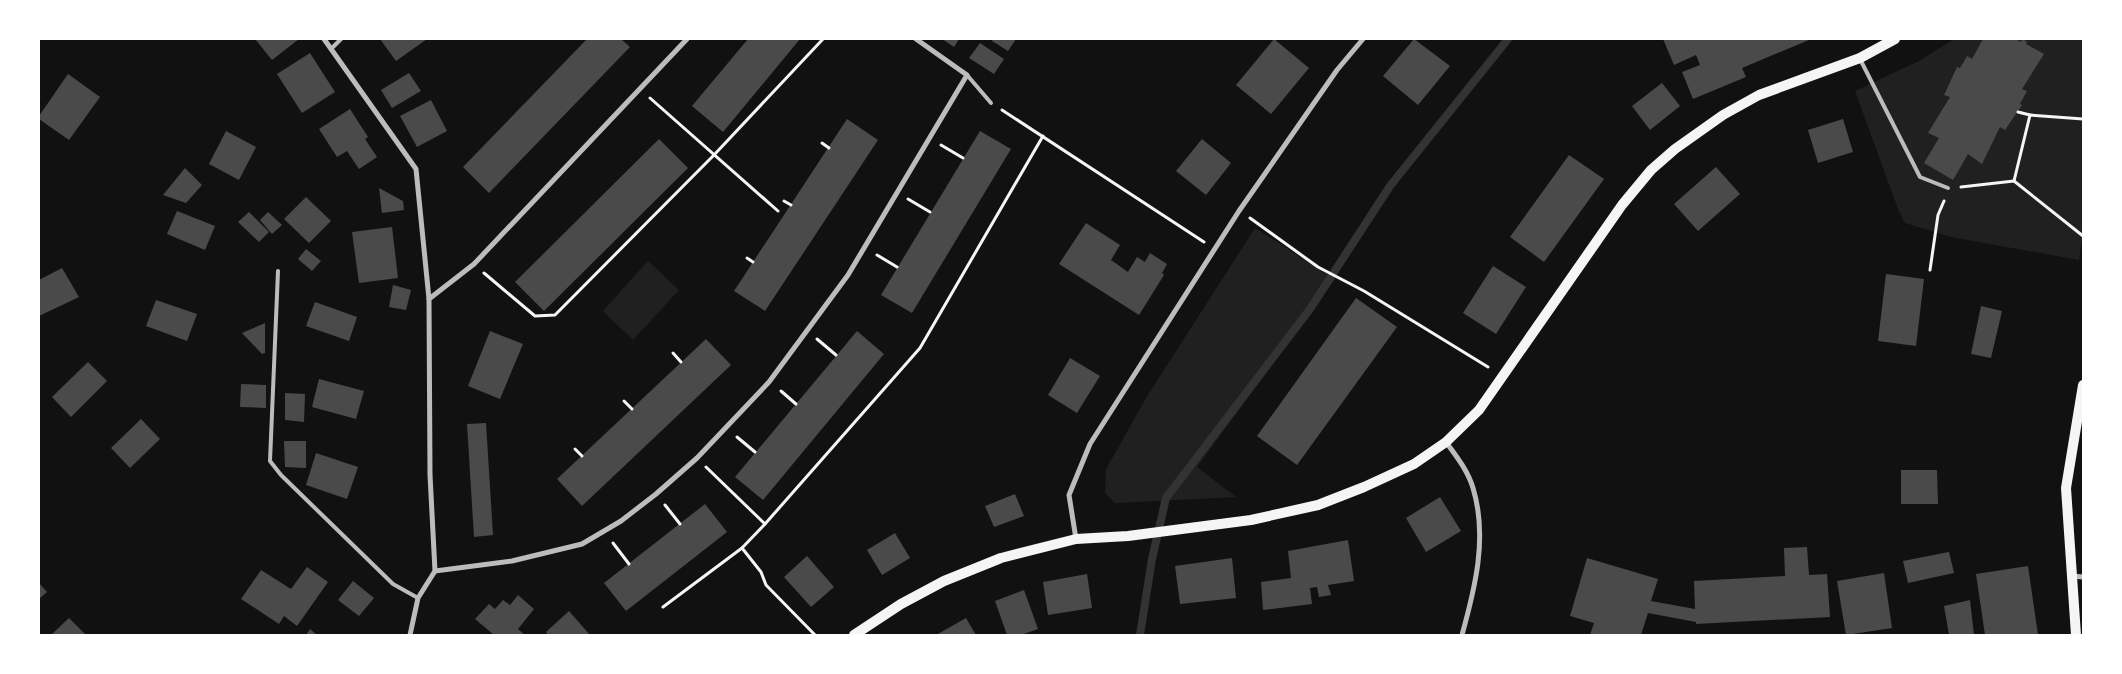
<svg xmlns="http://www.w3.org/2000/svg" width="2122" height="674" viewBox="0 0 2122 674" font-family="'Exo 2',sans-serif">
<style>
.green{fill:#202020}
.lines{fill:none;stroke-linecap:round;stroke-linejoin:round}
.stream{stroke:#333;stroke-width:8}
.building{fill:#4a4a4a}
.path{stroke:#f5f5f5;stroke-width:3}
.service{stroke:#bcbcbc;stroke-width:4}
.minor{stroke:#bcbcbc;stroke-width:5}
.secondary{stroke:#f5f5f5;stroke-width:10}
</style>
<rect width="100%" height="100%" fill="#111"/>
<g class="green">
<path d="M 1954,39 L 2083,39 L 2083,233 L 2079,260 L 1951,237 L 1905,223 L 1898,209 L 1855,91 L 1919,61 Z"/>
<path d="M 1255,228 L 1335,279 L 1197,467 L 1236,497 L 1115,503 L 1105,493 L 1106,469 L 1146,398 Z"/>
<path d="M 648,261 L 679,290 L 633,340 L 603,311 Z"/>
</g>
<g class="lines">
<path class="stream" d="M 1140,635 L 1152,559 L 1166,498 L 1310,309 L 1390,186 L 1508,39"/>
</g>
<g class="building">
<path d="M 255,39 L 299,39 L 272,60 Z"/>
<path d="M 380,39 L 427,39 L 396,61 Z"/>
<path d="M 587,39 L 621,39 L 630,47 L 489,193 L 463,167 Z"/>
<path d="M 748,39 L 800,39 L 723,132 L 692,106 Z"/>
<path d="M 942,39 L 959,39 L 954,47 Z"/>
<path d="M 993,39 L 1016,39 L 1008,51 L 992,41 Z"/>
<path d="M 1274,39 L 1309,68 L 1271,114 L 1236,85 Z"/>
<path d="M 1414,39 L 1450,66 L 1418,105 L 1383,76 Z"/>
<path d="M 1663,39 L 1809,39 L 1809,40 L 1742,68 L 1746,77 L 1693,99 L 1682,72 L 1700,65 L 1696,55 L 1674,65 Z"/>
<path d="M 1983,39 L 2015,39 L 2021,42 L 2022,39 L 2027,42 L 2026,44 L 2044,54 L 2022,89 L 2027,91 L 2020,104 L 2022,105 L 2005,130 L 2000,127 L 1982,164 L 1968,154 L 1953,180 L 1924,163 L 1939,138 L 1928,133 L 1950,97 L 1944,95 L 1957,67 L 1960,68 L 1967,56 L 1972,59 Z"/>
<path d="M 980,43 L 1004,59 L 994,74 L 969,58 Z"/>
<path d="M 310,53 L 335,92 L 302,113 L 277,74 Z"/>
<path d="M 409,73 L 421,91 L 392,108 L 381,90 Z"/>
<path d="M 68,74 L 100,97 L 69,140 L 39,119 L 39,116 Z"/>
<path d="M 1662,83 L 1680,106 L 1650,130 L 1632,106 Z"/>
<path d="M 431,100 L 447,131 L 417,147 L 400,116 Z"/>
<path d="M 350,109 L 368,137 L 365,139 L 377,157 L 359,169 L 347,151 L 337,157 L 319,129 Z"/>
<path d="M 847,119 L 878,140 L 765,311 L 734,291 Z"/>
<path d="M 1843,119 L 1853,152 L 1818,163 L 1808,130 Z"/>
<path d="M 226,131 L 256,147 L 239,180 L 209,164 Z"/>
<path d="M 980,131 L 1011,149 L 912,313 L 881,295 Z"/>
<path d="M 659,139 L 688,168 L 544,311 L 515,282 Z"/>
<path d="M 1202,139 L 1231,163 L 1206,195 L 1176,171 Z"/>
<path d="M 1569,155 L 1604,179 L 1544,262 L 1510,237 Z"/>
<path d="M 1716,167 L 1740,194 L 1698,231 L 1674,204 Z"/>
<path d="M 185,168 L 202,185 L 186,203 L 163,195 Z"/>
<path d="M 379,188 L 403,201 L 404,210 L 382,213 Z"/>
<path d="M 306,197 L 331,221 L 309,243 L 284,219 Z"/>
<path d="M 177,211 L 215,226 L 205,250 L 167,234 Z"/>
<path d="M 249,212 L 269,232 L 259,242 L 238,222 Z"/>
<path d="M 268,212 L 282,225 L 272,234 L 260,220 Z"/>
<path d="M 1086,223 L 1120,245 L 1111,260 L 1128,272 L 1137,257 L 1145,262 L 1150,253 L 1167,264 L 1162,273 L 1164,275 L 1139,315 L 1059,264 Z"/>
<path d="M 392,227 L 398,278 L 359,283 L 352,232 Z"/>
<path d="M 306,249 L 321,261 L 312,271 L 298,259 Z"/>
<path d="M 1493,266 L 1526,287 L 1496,334 L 1463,313 Z"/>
<path d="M 62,268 L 79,297 L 39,316 L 39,280 Z"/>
<path d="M 1886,274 L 1924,279 L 1916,346 L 1878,341 Z"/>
<path d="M 393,285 L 411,290 L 406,310 L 389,307 Z"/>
<path d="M 1356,298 L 1397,327 L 1297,465 L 1257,436 Z"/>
<path d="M 156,300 L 197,314 L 187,341 L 146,326 Z"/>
<path d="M 315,302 L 357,317 L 349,341 L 306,326 Z"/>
<path d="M 1981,306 L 2002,311 L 1991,358 L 1971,354 Z"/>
<path d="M 265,323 L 265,353 L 262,354 L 242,333 Z"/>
<path d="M 490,331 L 523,344 L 500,399 L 468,386 Z"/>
<path d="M 857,331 L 884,354 L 763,500 L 735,477 Z"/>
<path d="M 706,339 L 731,365 L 582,506 L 557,479 Z"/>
<path d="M 1070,358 L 1100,376 L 1077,413 L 1048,395 Z"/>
<path d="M 88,362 L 107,381 L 71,417 L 52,397 Z"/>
<path d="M 319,379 L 364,391 L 356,419 L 312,407 Z"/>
<path d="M 241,384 L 266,385 L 266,408 L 240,407 Z"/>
<path d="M 285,393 L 305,394 L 304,422 L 285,420 Z"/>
<path d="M 141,419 L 160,439 L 130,468 L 111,448 Z"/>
<path d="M 486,423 L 493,535 L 474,537 L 467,424 Z"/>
<path d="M 284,441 L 306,441 L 306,468 L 285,467 Z"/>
<path d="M 316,453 L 358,467 L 347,499 L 306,485 Z"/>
<path d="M 1901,470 L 1937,470 L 1938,504 L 1901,504 Z"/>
<path d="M 1015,494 L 1024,516 L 994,527 L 985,506 Z"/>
<path d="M 1440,497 L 1461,531 L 1426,552 L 1406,518 Z"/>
<path d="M 705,504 L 727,532 L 626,611 L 604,583 Z"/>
<path d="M 895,533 L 910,558 L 882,575 L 867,550 Z"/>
<path d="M 1348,540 L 1354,581 L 1328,585 L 1331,595 L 1319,597 L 1317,587 L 1310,588 L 1312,604 L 1263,610 L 1261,582 L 1291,578 L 1288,551 Z"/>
<path d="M 1807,547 L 1809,575 L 1827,574 L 1830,617 L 1696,624 L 1696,622 L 1648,613 L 1641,635 L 1590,635 L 1594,623 L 1570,616 L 1587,558 L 1658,579 L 1651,601 L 1695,609 L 1694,581 L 1785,576 L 1784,548 Z"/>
<path d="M 1949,552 L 1954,573 L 1908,583 L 1903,561 Z"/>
<path d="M 807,556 L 834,587 L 811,607 L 784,577 Z"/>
<path d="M 1232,558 L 1236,598 L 1180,604 L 1175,566 Z"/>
<path d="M 2028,566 L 2038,635 L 1985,635 L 1976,574 Z"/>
<path d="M 307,567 L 328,582 L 297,626 L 284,616 L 279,624 L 241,599 L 261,570 L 291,589 Z"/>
<path d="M 1884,573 L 1892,628 L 1846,635 L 1837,581 Z"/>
<path d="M 1087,574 L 1092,608 L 1048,615 L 1043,582 Z"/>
<path d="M 353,581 L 374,598 L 359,616 L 338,600 Z"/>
<path d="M 39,583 L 47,592 L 39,599 Z"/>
<path d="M 1024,590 L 1038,629 L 1021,635 L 1007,635 L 995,601 Z"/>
<path d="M 518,595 L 534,609 L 518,629 L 525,635 L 494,635 L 475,619 L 489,604 L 495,609 L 503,600 L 510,605 Z"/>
<path d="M 1970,600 L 1974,635 L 1949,635 L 1944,606 Z"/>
<path d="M 569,611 L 590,635 L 548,635 L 546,632 Z"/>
<path d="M 69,618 L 86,635 L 51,635 Z"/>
<path d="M 966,618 L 976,635 L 936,635 Z"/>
<path d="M 310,629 L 317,635 L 306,635 Z"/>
</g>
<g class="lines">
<g class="path">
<path d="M 650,98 L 778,211"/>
<path d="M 1002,110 L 1204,242"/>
<path d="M 2018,112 L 2030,115"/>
<path d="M 822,143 L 829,148"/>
<path d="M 941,145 L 963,158"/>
<path d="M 2014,181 L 2030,115 L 2083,119"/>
<path d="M 1961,187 L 2014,181 L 2083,236"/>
<path d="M 908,199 L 930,212"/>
<path d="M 784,201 L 791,205"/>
<path d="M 1250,218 L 1318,267 L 1364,291 L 1488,367"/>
<path d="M 877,255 L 897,267"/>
<path d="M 747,258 L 753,262"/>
<path d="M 1930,270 L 1938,215 L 1944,201"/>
<path d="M 484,273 L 535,316 L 555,315 L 714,155 L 823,39"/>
<path d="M 817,339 L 836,355"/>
<path d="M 673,353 L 681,362"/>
<path d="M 781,391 L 796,404"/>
<path d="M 624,401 L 632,409"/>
<path d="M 737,437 L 755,452"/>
<path d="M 575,449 L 582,456"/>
<path d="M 706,467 L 765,524"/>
<path d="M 665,505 L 680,524"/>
<path d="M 613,543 L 629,564"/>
<path d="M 742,548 L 761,572 L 766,585 L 815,635"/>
<path d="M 663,607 L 742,548 L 765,524 L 920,348 L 1043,136"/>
</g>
<g class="service">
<path d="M 331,49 L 341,39"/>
<path d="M 1860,59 L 1920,177 L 1948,188"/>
<path d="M 967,75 L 991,103"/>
<path d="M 278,271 L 270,461 L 281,475 L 393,584 L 418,598"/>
</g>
<g class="minor">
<path d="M 324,39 L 416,169 L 429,299 L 430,475 L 435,571 L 418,598 L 410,635"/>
<path d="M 429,299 L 474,264 L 687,39"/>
<path d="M 1446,442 C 1457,457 1468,471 1473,488 C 1488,537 1475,588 1462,635"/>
<path d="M 1076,539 L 1069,495 L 1090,444 L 1239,211 L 1337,70 L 1363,39"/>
<path d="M 435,571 L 512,561 L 582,544 L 621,521 L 656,494 L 697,458 L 769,382 L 848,275 L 967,75 L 916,39"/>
<path d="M 2072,576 L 2083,577"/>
</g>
<g class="secondary">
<path d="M 854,635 L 901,604 L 944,581 L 1001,558 L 1076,539 L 1128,536 L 1251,520 L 1318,505 L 1364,487 L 1414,464 L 1446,442 L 1479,410 L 1622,205 L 1651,170 L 1675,149 L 1723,115 L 1759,95 L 1860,58 L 1895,39"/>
<path d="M 2076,635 L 2066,488 L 2083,385"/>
</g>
</g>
<rect width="2122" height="674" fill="none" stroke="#ffffff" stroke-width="80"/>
</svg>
